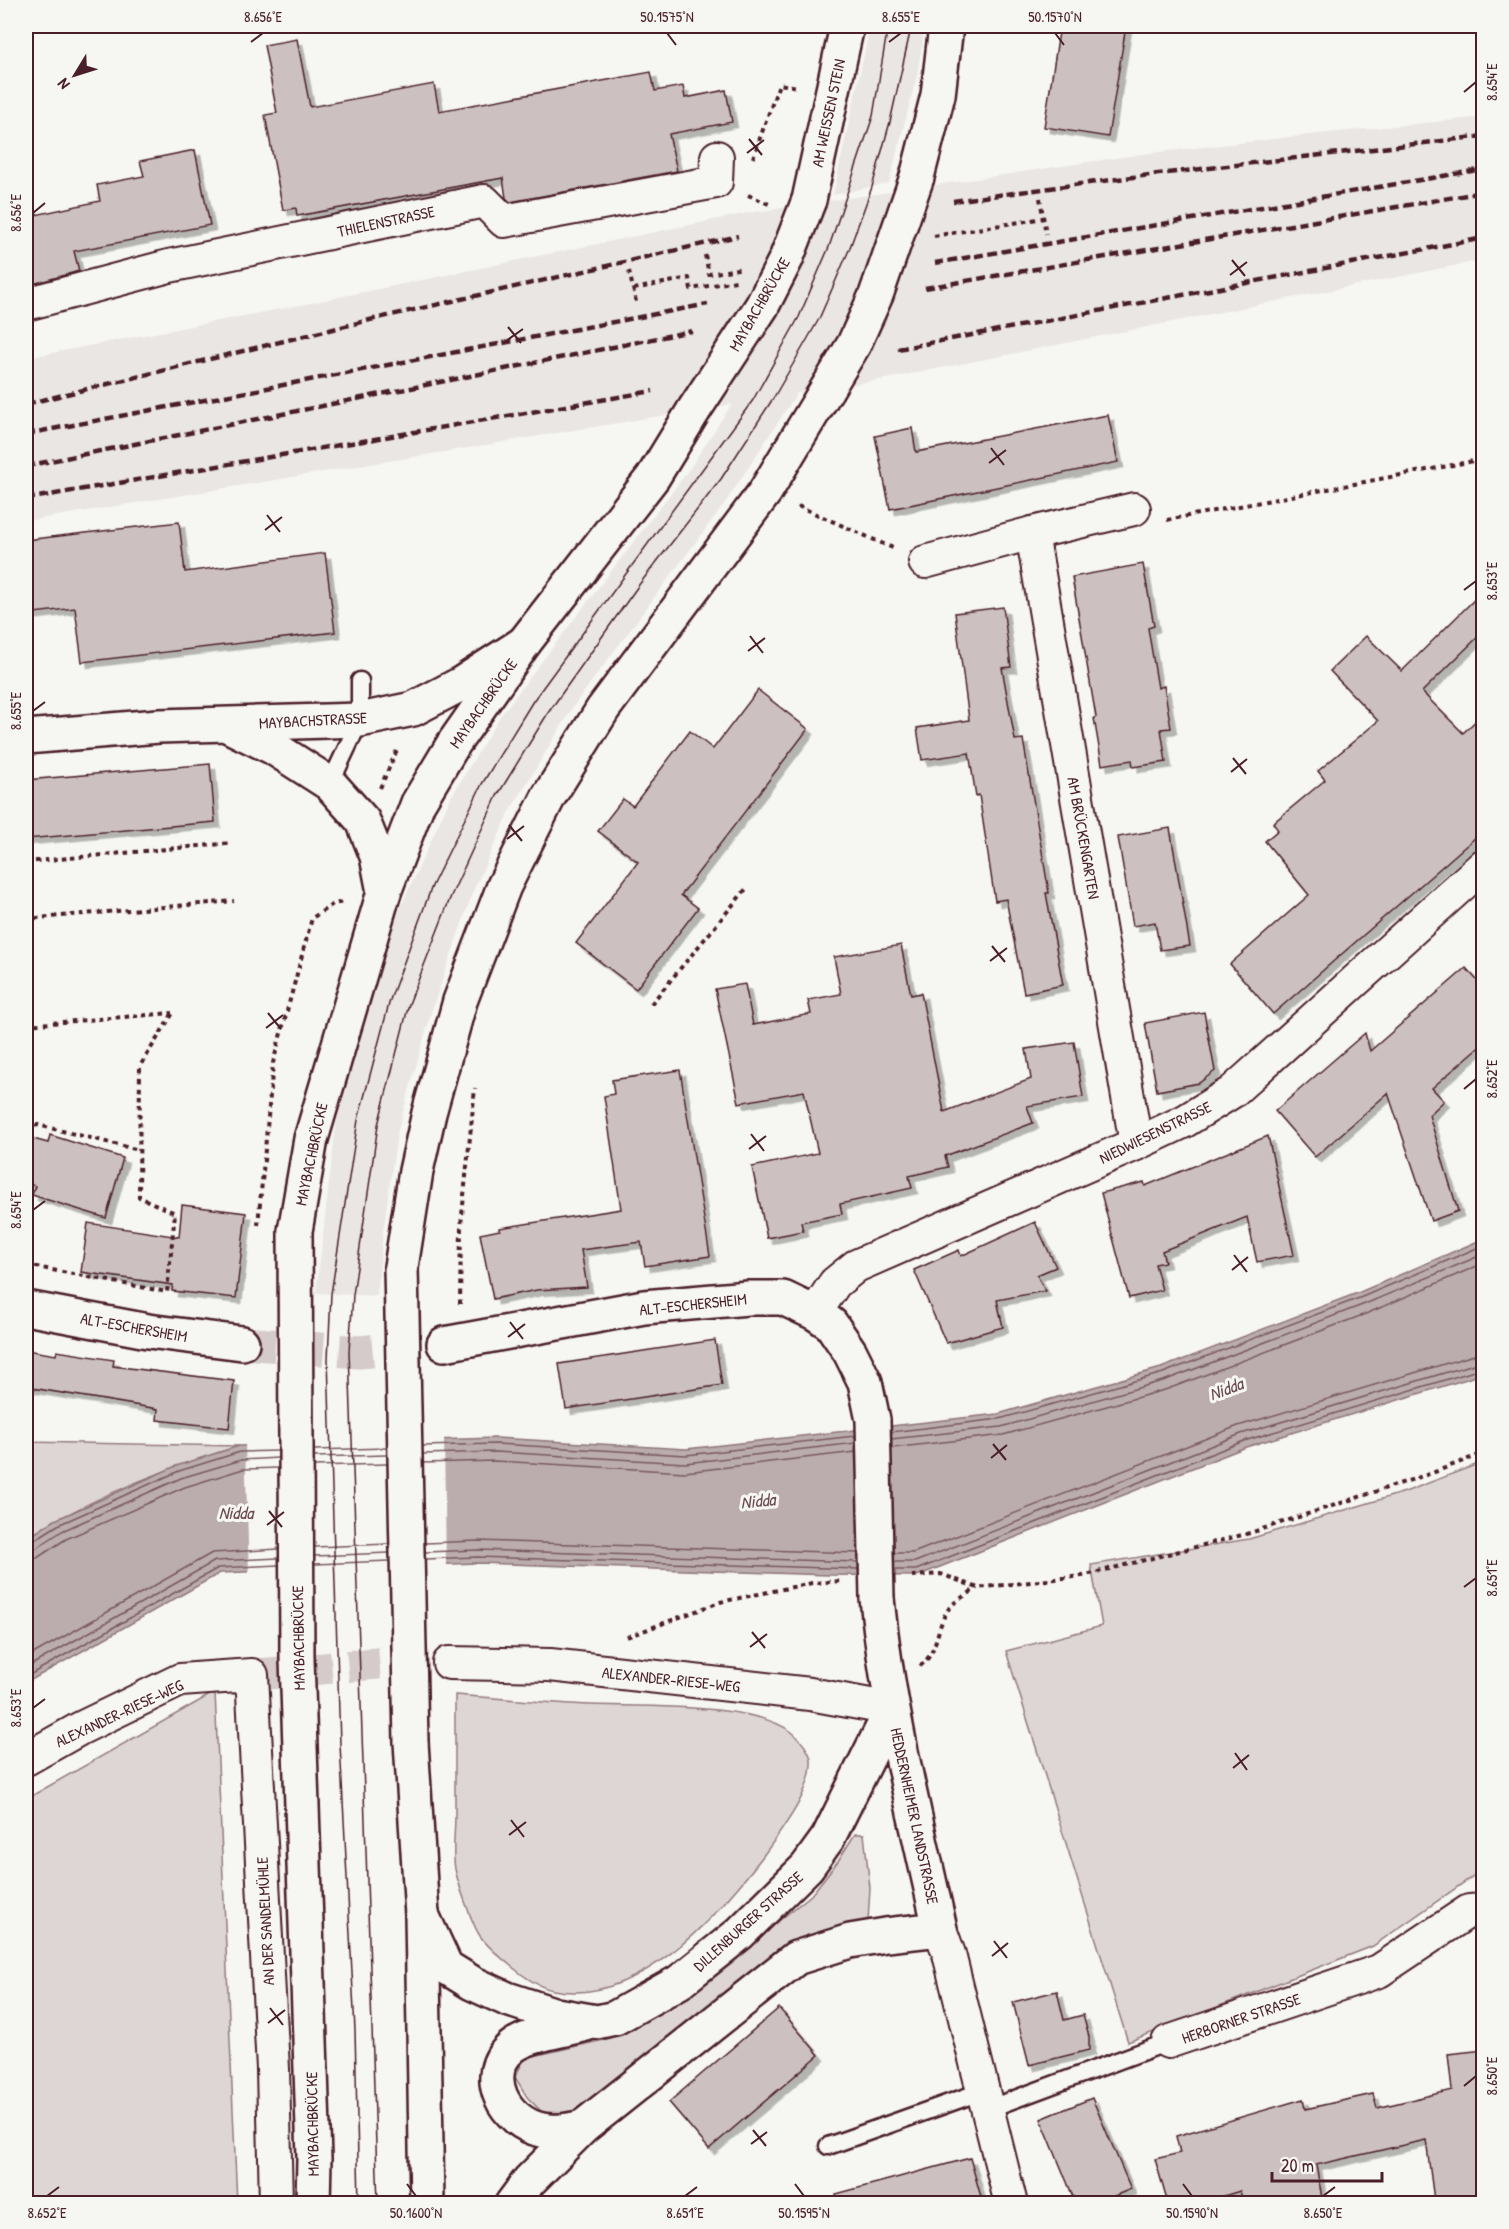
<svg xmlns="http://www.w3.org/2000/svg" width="1509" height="2229" viewBox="0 0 1509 2229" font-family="'Patrick Hand',sans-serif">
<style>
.built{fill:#e9e6e3}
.green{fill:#ddd6d5;stroke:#947a80;stroke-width:1.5}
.water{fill:#bbadae;stroke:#8e747a;stroke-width:1.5}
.pier{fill:#f6f6f2}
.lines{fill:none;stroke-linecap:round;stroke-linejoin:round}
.shore{stroke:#77585f;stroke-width:1.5}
.building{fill:#ccc1c0;stroke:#4a1f2b;stroke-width:1.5;filter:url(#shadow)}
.minor-tunnel{stroke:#d4cbca;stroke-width:32;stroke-dasharray:32 16;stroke-linecap:butt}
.tertiary-tunnel{stroke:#d4cbca;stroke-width:33;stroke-dasharray:33 16;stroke-linecap:butt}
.service-casing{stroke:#4a1f2b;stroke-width:21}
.minor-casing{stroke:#4a1f2b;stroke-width:36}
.tertiary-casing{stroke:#4a1f2b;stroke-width:38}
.primary-casing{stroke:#4a1f2b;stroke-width:38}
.path{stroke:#4a1f2b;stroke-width:4;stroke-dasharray:4.5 4.5;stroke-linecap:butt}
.service{stroke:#f6f6f2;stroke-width:16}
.minor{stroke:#f6f6f2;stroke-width:32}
.tertiary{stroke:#f6f6f2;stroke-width:33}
.primary{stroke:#f6f6f2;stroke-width:33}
.tram{stroke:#4a1f2b;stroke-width:1.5}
.rail{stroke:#4a1f2b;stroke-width:4.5;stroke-dasharray:9 4.5;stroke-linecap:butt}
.tertiary-bridge-casing{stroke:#4a1f2b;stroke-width:38;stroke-linecap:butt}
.primary-bridge-casing{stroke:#4a1f2b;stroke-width:38;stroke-linecap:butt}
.tertiary-bridge{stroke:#f6f6f2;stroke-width:33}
.primary-bridge{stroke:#f6f6f2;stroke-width:33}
.ticks{fill:none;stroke:#4a1f2b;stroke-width:2}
.labels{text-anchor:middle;stroke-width:6;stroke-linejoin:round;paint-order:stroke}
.street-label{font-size:16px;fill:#4a1f2b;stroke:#f6f6f2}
.water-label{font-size:18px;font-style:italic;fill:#6c4a52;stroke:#f6f6f2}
.neatline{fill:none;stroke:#4a1f2b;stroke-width:2}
.ticks-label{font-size:15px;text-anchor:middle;fill:#4a1f2b}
</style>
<defs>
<filter id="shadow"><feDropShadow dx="5.5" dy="5.5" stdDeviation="0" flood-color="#0004"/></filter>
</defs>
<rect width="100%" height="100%" fill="#f6f6f2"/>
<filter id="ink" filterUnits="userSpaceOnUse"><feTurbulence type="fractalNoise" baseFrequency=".0167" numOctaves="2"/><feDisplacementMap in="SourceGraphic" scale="12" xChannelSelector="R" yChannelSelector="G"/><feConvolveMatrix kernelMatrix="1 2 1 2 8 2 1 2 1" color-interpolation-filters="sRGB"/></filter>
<g filter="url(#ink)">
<g class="built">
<path d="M 869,26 L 925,26 L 917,75 L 889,183 L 833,195 L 866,46 Z"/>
<path d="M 1483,117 L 1483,260 L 885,379 L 797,393 L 727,500 L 574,705 L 510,811 L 474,889 L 433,1006 L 397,1133 L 383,1231 L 377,1296 L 316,1293 L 336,1126 L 367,1000 L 394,922 L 450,799 L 501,715 L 688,471 L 732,404 L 26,521 L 26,358 L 306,304 L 748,213 L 1143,154 L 1309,135 Z"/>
</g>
<g class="green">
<path d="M 26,1442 L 239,1446 C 166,1469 90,1497 26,1539 Z"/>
<path d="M 1483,1462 L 1483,1869 L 1373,1946 L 1128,2042 L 1006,1651 L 1102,1626 L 1091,1565 L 1249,1539 L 1405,1492 Z"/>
<path d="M 215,1692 L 237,2203 L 26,2203 L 26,1799 Z"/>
<path d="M 455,1695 C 500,1698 545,1703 591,1705 C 641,1707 755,1702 793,1733 C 800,1739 810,1751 811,1760 C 813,1791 780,1832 763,1856 C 717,1916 638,2007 553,1990 C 538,1987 523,1976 511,1966 C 500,1957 488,1947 480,1936 C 472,1924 458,1883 455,1869 C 452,1852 455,1832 455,1815 C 455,1775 455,1735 455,1695 Z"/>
<path d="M 855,1834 L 864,1834 L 870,1888 L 868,1921 L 847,1927 L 635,2066 L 571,2113 L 542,2112 L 527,2097 L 515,2077 L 525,2058 L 608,2039 L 699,1989 L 734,1962 L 774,1925 L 811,1895 L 838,1861 Z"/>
</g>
<path class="water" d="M 1483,1239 L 1483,1374 L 1246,1447 L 917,1576 L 829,1575 L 477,1563 L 220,1573 L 26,1683 L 26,1539 L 55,1520 L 176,1466 L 239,1446 L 496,1438 L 686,1449 L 998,1414 L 1161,1368 L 1360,1292 Z"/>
<path class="pier" d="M 444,1437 L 446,1568 L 249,1575 L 245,1443 Z"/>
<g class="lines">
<g class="shore">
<path d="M 891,1432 L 999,1419 L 1163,1373 L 1362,1297 L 1484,1245"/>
<path d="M 891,1439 L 1001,1427 L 1166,1380 L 1365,1304 L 1484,1254"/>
<path d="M 423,1446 L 496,1444 L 686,1455 L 855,1436"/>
<path d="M 892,1448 L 1003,1435 L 1168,1389 L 1368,1313 L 1484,1263"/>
<path d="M 314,1450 L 387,1448"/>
<path d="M 423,1454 L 496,1452 L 685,1463 L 856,1443"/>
<path d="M 314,1457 L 387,1455"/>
<path d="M 423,1463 L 495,1461 L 685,1472 L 856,1452"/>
<path d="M 314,1466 L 387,1464"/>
<path d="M 26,1543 L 31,1542 L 58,1525 L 179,1471 L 240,1452 L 278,1451"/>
<path d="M 425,1543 L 478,1541 L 858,1553"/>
<path d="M 314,1547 L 389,1544"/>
<path d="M 26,1551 L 35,1549 L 62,1531 L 181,1478 L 241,1460 L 278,1458"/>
<path d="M 425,1552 L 478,1550 L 858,1562"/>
<path d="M 894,1553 L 913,1553 L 1238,1426 L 1484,1352"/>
<path d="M 315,1556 L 389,1553"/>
<path d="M 425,1559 L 477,1557 L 858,1569"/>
<path d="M 26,1560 L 37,1558 L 66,1539 L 185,1487 L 243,1469 L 278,1468"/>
<path d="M 894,1562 L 915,1562 L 1241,1434 L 1484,1361"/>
<path d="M 315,1564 L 389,1561"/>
<path d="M 894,1570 L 916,1570 L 1244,1441 L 1484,1368"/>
<path d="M 26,1658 L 212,1553 L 278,1549"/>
<path d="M 26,1668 L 215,1561 L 279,1558"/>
<path d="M 26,1677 L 218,1568 L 279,1565"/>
</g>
</g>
<g class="building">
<path d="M 1060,26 L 1126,26 L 1108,137 L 1044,127 Z"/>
<path d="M 297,39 L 310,107 L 434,84 L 439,111 L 651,72 L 655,91 L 683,86 L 685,98 L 726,90 L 732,122 L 669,134 L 677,171 L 510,202 L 506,198 L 503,178 L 297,216 L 296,208 L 283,210 L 265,115 L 277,113 L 264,45 Z"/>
<path d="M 195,150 L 210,225 L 74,251 L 79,271 L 26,286 L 26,217 L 100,201 L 97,185 L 144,176 L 140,161 Z"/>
<path d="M 1108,415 L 1118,462 L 890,509 L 875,436 L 912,428 L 916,452 Z"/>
<path d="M 179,522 L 185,572 L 325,553 L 335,632 L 82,662 L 75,608 L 26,614 L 26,540 Z"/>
<path d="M 1143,564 L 1154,626 L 1148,628 L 1158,688 L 1164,686 L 1171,728 L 1161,729 L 1166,762 L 1133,767 L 1132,760 L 1102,765 L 1094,718 L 1096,717 L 1072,577 Z"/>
<path d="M 1484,590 L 1484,631 L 1422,692 L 1463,733 L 1484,713 L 1484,830 L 1273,1014 L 1230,964 L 1309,895 L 1265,841 L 1278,830 L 1273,823 L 1325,780 L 1318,771 L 1378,721 L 1330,671 L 1366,636 L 1402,671 Z"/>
<path d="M 1003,607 L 1011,667 L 1002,668 L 1015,740 L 1023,739 L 1049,893 L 1046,893 L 1063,985 L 1024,993 L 1006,899 L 995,901 L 979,795 L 976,796 L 969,753 L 922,760 L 917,728 L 969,720 L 955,613 Z"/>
<path d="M 758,690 L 808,729 L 681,895 L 698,908 L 636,989 L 576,943 L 638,862 L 598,831 L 623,799 L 633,806 L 690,731 L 713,749 Z"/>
<path d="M 210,764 L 215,822 L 26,839 L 26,780 Z"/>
<path d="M 1170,828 L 1190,946 L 1160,950 L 1155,922 L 1133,926 L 1118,837 Z"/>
<path d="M 901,945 L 911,995 L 921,993 L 944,1112 L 1031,1079 L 1026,1049 L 1074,1042 L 1083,1097 L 1027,1106 L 1033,1123 L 945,1156 L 948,1167 L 909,1176 L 912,1188 L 840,1204 L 842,1214 L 801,1222 L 803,1231 L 767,1238 L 752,1167 L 818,1153 L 804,1091 L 739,1103 L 715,989 L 745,984 L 753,1025 L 811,1014 L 808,1000 L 841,994 L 834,957 Z"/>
<path d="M 1466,968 L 1484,988 L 1484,1043 L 1432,1088 L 1444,1101 L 1429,1115 L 1458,1211 L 1431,1221 L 1388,1093 L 1315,1157 L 1275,1111 L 1365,1033 L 1370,1051 Z"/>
<path d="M 1204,1012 L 1215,1071 L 1199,1083 L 1157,1091 L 1145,1023 Z"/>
<path d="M 680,1070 L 710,1256 L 645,1266 L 641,1242 L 581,1250 L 587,1287 L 537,1290 L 493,1299 L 480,1234 L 500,1230 L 499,1228 L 621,1209 L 604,1096 L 614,1094 L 612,1080 Z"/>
<path d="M 50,1135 L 123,1158 L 106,1218 L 32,1195 L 35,1186 L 26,1183 L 26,1137 L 48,1143 Z"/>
<path d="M 1268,1136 L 1294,1255 L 1257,1262 L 1247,1217 L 1162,1251 L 1165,1262 L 1155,1264 L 1162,1290 L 1129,1298 L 1101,1193 L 1144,1182 L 1145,1186 Z"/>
<path d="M 182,1205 L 246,1213 L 236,1298 L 172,1291 L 173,1285 L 81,1272 L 88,1223 L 179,1237 Z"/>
<path d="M 1035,1222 L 1056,1267 L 1037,1275 L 1045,1291 L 997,1300 L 1003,1327 L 946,1343 L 914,1270 L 959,1250 L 961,1256 Z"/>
<path d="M 715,1340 L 722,1385 L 566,1409 L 559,1364 Z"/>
<path d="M 26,1350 L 56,1355 L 57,1351 L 114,1360 L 113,1366 L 234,1381 L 229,1428 L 157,1420 L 158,1409 L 26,1387 Z"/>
<path d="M 1057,1991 L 1064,2020 L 1083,2015 L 1089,2037 L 1089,2050 L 1029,2065 L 1013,2002 Z"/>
<path d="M 779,2008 L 819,2055 L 709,2149 L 669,2102 Z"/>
<path d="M 1484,2050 L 1484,2194 L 1434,2200 L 1426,2140 L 1316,2165 L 1323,2204 L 1244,2204 L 1240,2191 L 1198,2204 L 1168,2204 L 1155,2159 L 1180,2153 L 1176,2136 L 1303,2099 L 1305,2109 L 1373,2094 L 1377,2108 L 1452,2090 L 1448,2054 Z"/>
<path d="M 1092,2098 L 1131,2189 L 1095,2204 L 1076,2204 L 1041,2119 Z"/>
<path d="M 970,2158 L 983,2204 L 837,2204 L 836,2194 Z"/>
</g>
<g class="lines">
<path class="minor-tunnel" d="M 252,1675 L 393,1662 L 449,1663"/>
<path class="tertiary-tunnel" d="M 242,1343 L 359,1352 L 444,1344"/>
<defs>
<g id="service">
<path d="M 330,784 L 360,720 L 360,681"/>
<path d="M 988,2109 L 1168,2042"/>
<path d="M 828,2146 L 983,2091"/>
</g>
<g id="minor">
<path d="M 26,304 L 169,266 L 484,201 L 504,221 L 716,182 L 717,157"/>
<path d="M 1032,533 L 1136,1144"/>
<path d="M 925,562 L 1032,533 L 1134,509"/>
<path d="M 815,1313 L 835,1283 L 856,1266 L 1136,1144 L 1185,1121 L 1232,1092 L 1484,865"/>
<path d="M 449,1663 L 550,1665 L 810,1694 L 892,1709"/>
<path d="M 26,1759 L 81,1728 L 180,1680 L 252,1675 L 273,2069 L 276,2204"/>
<path d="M 940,1929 L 949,1954 L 1011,2204"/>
<path d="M 1168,2042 L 1379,1971 L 1469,1911 L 1484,1910"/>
</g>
<g id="tertiary">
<path d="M 231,727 L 274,748 L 330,784 L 363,821 L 377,856 L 384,892"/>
<path d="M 26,737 L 159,726 L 360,720 L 413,709 L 459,685 L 524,643"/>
<path d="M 26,1308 L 148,1331 L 242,1343"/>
<path d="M 444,1344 L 644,1307 L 748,1298 L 783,1298 L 815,1313 L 831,1324 L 850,1352 L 865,1382 L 873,1420"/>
<path d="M 422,1915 L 446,1967 L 472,1983 L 507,1999 L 556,2015 L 597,2022 L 615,2018 L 679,1982 L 739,1934 L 807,1867 L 828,1838 L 892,1709"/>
<path d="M 583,2127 C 569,2130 556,2133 542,2130 C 505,2123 479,2075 512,2047 C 528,2034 566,2030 586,2024"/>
<path d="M 512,2204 L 529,2181 L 583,2127 L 796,1958 L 850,1941 L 886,1935 L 940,1929 C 916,1819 888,1710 877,1598"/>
</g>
<g id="primary">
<path d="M 917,177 L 938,95 L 946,26"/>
<path d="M 809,200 L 847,26"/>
<path d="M 295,1231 L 311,1139 L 384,892 L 418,803 L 454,743 L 524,643 L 653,477 L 694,410"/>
<path d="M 401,1267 L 416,1171 L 429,1113 L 460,1001 L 504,886 L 549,796 L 603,709 L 765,492 L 827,389"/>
<path d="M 411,1742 L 422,1915 L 427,2204"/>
</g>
</defs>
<use href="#service" class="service-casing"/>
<use href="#minor" class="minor-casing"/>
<use href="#tertiary" class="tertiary-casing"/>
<use href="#primary" class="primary-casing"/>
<g class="path">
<path d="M 753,158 L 779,84 L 798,87"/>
<path d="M 748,195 L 769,204"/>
<path d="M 1040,198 L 1046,234"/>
<path d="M 934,236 L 1044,218"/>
<path d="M 705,255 L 709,274 L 743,268"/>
<path d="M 629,271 L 637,306"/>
<path d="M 634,289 L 689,278 L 691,289 L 736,281"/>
<path d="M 798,506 L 895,549"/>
<path d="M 1167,520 L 1484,459"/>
<path d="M 380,788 L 398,748"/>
<path d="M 26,862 L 232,843"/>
<path d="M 26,919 L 234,901"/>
<path d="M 651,1004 L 746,889"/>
<path d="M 26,1025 L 172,1013"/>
<path d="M 26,1128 L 38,1125 L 139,1150"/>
<path d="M 258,1225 L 273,1063 L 312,918 L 333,904 L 344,902"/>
<path d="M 26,1265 L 167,1292 L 175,1213 L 139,1197 L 140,1066 L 173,1013"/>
<path d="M 460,1304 L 461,1225 L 475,1088"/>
<path d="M 912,1576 L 941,1574 L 978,1588 L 1082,1576 L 1250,1533 L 1432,1473 L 1484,1453"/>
<path d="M 627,1637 L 720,1602 L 812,1583 L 842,1581"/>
<path d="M 920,1666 C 940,1652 935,1621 953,1604 C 960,1598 970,1593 977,1588"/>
</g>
<use href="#service" class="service"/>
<use href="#minor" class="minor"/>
<use href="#tertiary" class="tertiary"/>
<use href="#primary" class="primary"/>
<g class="tram">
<path d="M 359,2204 L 355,2030 L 340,1744 L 328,1359 L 331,1294 L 358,1120 L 390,1000 L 432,886 L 482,784 L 533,701 L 753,400 L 799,317 L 829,247 L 873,116 L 888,26"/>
<path d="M 378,2204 L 349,1351 L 353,1295 L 378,1125 L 409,1004 L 451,896 L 497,796 L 548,713 L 638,586 L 721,479 L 774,397 L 819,319 L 849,250 L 872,187 L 890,122 L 909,37 L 910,26"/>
</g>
<g class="rail">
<path d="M 953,201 L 1133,177 L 1484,136"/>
<path d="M 935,263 L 1484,169"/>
<path d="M 925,288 L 1484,192"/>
<path d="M 898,349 L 1484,238"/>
<path d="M 26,404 L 374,319 L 738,236"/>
<path d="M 26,434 L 708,304"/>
<path d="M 26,466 L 692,331"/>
<path d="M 26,499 L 653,391"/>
</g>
<defs>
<path id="tertiary-bridge" d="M 873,1420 L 877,1598"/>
<g id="primary-bridge">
<path d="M 827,389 L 854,344 L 876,295 L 917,177"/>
<path d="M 694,410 L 762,306 L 786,259 L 809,200"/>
<path d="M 295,1231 L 297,1659 L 314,2158 L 313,2204"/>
<path d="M 401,1267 L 411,1742"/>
</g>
</defs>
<use href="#tertiary-bridge" class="tertiary-bridge-casing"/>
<use href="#primary-bridge" class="primary-bridge-casing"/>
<use href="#tertiary-bridge" class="tertiary-bridge"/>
<use href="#primary-bridge" class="primary-bridge"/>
</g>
</g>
<path class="ticks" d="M 667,33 L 676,45M 1055,33 L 1064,45M 251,42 L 263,33M 889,42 L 901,33M 1464,92 L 1476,82M 749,139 L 762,155M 747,153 L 764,140M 33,213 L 45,203M 1232,260 L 1245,276M 1230,275 L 1247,262M 508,327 L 521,343M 506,341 L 523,329M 991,448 L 1004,465M 989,463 L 1006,450M 267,515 L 280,532M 265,530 L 282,517M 1464,590 L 1476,581M 750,636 L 763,653M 748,651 L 765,638M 33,711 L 45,702M 1233,758 L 1246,774M 1231,772 L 1247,759M 509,825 L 522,841M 507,839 L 524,826M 992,946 L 1005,962M 990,961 L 1007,948M 268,1013 L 281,1029M 266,1028 L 283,1015M 1464,1089 L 1476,1079M 751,1134 L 764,1151M 749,1149 L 766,1136M 33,1210 L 45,1201M 1234,1255 L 1247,1272M 1232,1270 L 1248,1257M 510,1322 L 523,1339M 508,1337 L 525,1324M 993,1444 L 1006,1460M 991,1458 L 1007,1445M 269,1511 L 282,1527M 267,1525 L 284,1512M 1464,1587 L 1476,1578M 752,1632 L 765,1648M 750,1647 L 767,1634M 33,1708 L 45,1699M 1235,1753 L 1247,1770M 1233,1768 L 1249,1755M 511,1820 L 524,1837M 509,1835 L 526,1822M 994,1941 L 1007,1958M 992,1956 L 1008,1943M 270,2008 L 283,2025M 268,2023 L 285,2010M 1464,2086 L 1476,2076M 753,2130 L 766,2146M 751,2144 L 767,2132M 407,2184 L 416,2196M 795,2184 L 804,2196M 1183,2184 L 1192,2196M 47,2196 L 59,2187M 685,2196 L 697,2187M 1323,2196 L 1335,2187"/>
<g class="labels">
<g class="street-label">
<text transform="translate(828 113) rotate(-78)" y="6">AM WEISSEN STEIN</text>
<text transform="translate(386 221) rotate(-12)" y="6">THIELENSTRASSE</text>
<text transform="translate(759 304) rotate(-60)" y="6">MAYBACHBRÜCKE</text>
<text transform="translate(483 703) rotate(-55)" y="6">MAYBACHBRÜCKE</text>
<text transform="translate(313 720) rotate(-3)" y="6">MAYBACHSTRASSE</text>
<text transform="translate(1084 838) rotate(80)" y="6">AM BRÜCKENGARTEN</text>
<text transform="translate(1155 1132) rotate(-26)" y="6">NIEDWIESENSTRASSE</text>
<text transform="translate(311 1154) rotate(-78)" y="6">MAYBACHBRÜCKE</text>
<text transform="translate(693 1304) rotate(-6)" y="6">ALT-ESCHERSHEIM</text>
<text transform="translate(134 1327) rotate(10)" y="6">ALT-ESCHERSHEIM</text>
<text transform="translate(298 1638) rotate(-91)" y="6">MAYBACHBRÜCKE</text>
<text transform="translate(671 1679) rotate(6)" y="6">ALEXANDER-RIESE-WEG</text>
<text transform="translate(119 1713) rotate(-25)" y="6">ALEXANDER-RIESE-WEG</text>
<text transform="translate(915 1816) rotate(78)" y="6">HEDDERNHEIMER LANDSTRASSE</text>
<text transform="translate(265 1921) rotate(-93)" y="6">AN DER SANDELMÜHLE</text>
<text transform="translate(748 1921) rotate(-42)" y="6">DILLENBURGER STRASSE</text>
<text transform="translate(1241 2018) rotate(-19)" y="6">HERBORNER STRASSE</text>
<text transform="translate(312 2124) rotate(-91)" y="6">MAYBACHBRÜCKE</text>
</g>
<g class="water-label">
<text transform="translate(1226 1389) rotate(-21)" y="6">Nidda</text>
<text transform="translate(758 1501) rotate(-6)" y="6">Nidda</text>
<text x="236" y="1519">Nidda</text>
</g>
</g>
<rect width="1509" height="2229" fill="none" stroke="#f6f6f2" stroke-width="66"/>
<g transform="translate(75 75) rotate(232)" stroke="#f6f6f2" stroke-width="4.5" paint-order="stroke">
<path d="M0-4.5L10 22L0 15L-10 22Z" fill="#4a1f2b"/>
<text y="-9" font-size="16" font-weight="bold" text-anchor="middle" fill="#4a1f2b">N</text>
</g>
<path d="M1272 2172v9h110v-9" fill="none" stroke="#4a1f2b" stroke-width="3"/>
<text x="1281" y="2172" font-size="18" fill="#4a1f2b" stroke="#f6f6f2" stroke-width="4.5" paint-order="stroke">20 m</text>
<rect x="33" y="33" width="1443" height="2163" class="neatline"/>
<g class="ticks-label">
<text x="263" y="22">8.656°E</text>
<text x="667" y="22">50.1575°N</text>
<text x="901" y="22">8.655°E</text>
<text x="1055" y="22">50.1570°N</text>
<text transform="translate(1492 82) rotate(-90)" y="5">8.654°E</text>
<text transform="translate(16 213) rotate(-90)" y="5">8.656°E</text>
<text transform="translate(1492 581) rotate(-90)" y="5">8.653°E</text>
<text transform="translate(16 711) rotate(-90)" y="5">8.655°E</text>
<text transform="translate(1492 1079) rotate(-90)" y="5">8.652°E</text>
<text transform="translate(16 1210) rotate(-90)" y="5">8.654°E</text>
<text transform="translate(1492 1578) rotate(-90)" y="5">8.651°E</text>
<text transform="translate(16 1708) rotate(-90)" y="5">8.653°E</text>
<text transform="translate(1492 2076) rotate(-90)" y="5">8.650°E</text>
<text x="47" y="2218">8.652°E</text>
<text x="416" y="2218">50.1600°N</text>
<text x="685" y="2218">8.651°E</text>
<text x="804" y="2218">50.1595°N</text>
<text x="1192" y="2218">50.1590°N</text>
<text x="1323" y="2218">8.650°E</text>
</g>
</svg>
